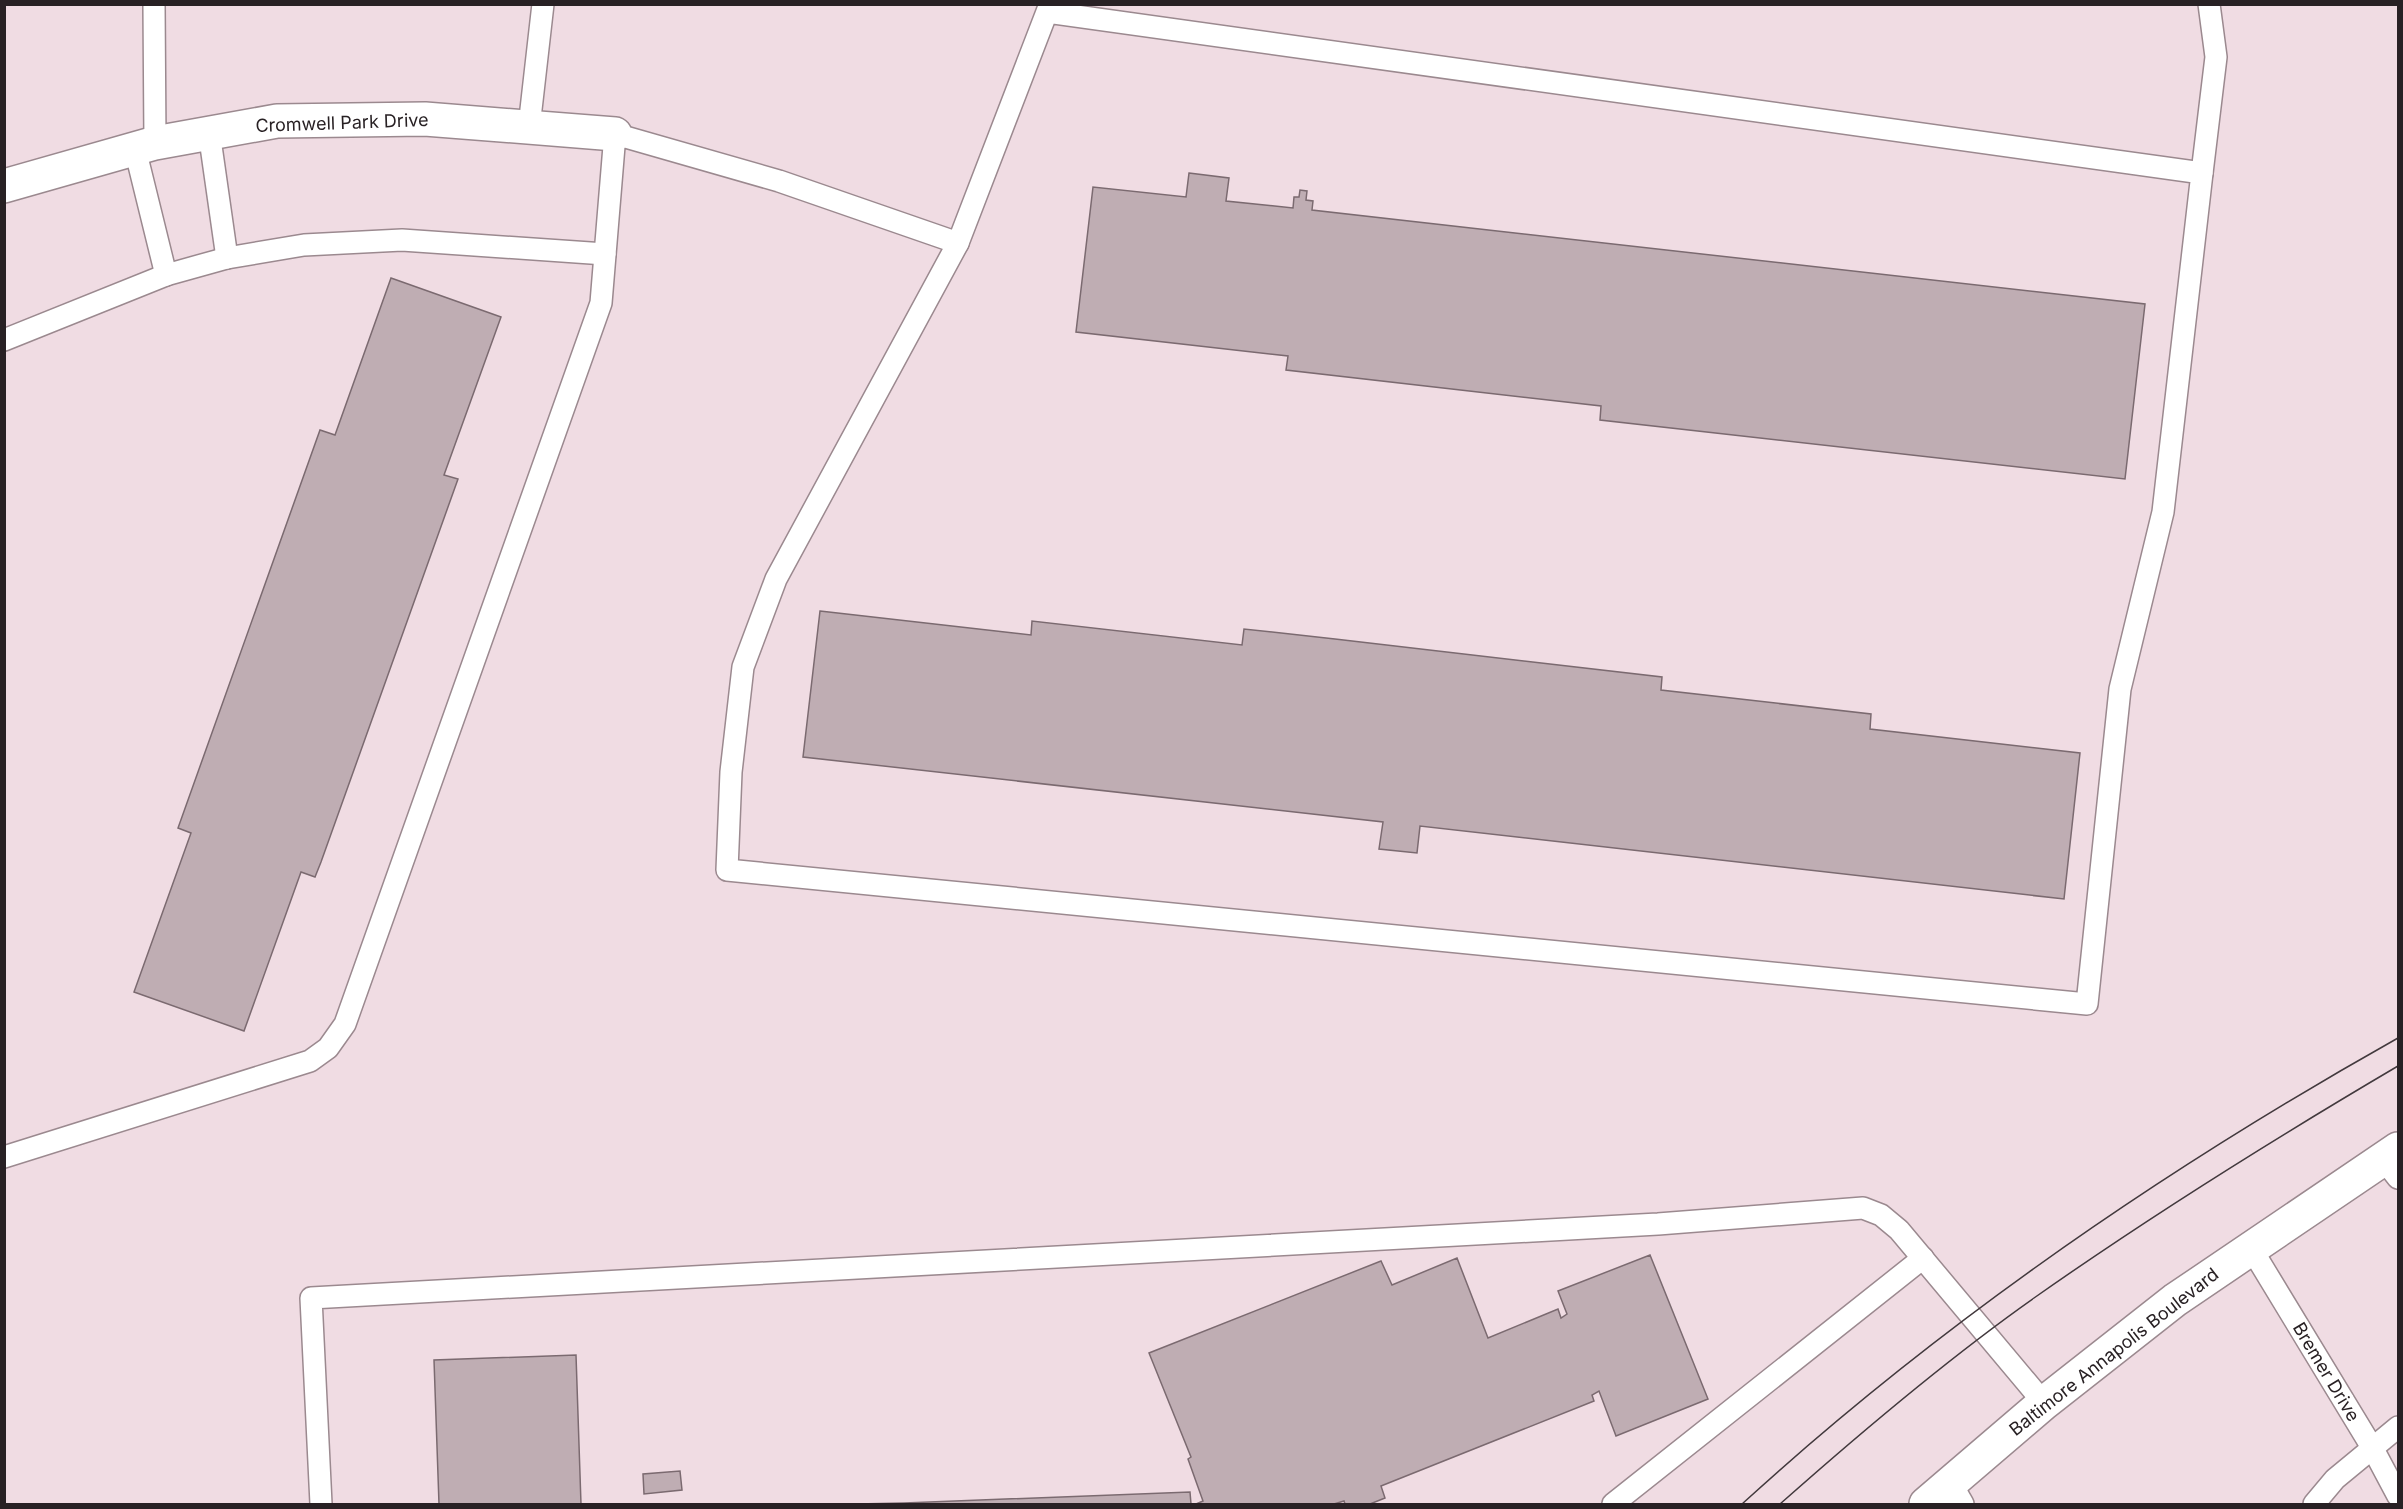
<svg xmlns="http://www.w3.org/2000/svg" width="2403" height="1509" viewBox="0 0 2403 1509" font-family="Inter,sans-serif">
<style>
.building{fill:#bfadb3;stroke:#7b6a70;stroke-width:1.5}
.lines{fill:none;stroke-linecap:round;stroke-linejoin:round}
.service-casing{stroke:#9b898f;stroke-width:24}
.minor-casing{stroke:#9b898f;stroke-width:36}
.secondary-casing{stroke:#9b898f;stroke-width:36}
.service{stroke:#fff;stroke-width:21}
.minor{stroke:#fff;stroke-width:33}
.secondary{stroke:#fff;stroke-width:33}
.tram{stroke:#42393d;stroke-width:1.5}
.labels{text-anchor:middle;stroke-width:6;stroke-linejoin:round;paint-order:stroke}
.street-label{font-size:18px;fill:#282124;stroke:#fff}
</style>
<rect width="100%" height="100%" fill="#f0dce3"/>
<g class="building">
<path d="M 1189,173 L 1229,178 L 1226,201 L 1293,208 L 1294,197 L 1299,197 L 1300,190 L 1307,191 L 1306,200 L 1313,201 L 1312,210 L 2145,304 L 2125,479 L 1600,420 L 1601,406 L 1286,370 L 1288,356 L 1076,332 L 1093,187 L 1186,197 Z"/>
<path d="M 391,278 L 501,317 L 444,475 L 458,479 L 321,862 L 315,877 L 301,872 L 244,1031 L 134,992 L 191,833 L 178,828 L 320,430 L 335,435 Z"/>
<path d="M 820,611 L 1031,635 L 1032,621 L 1242,645 L 1244,629 L 1335,639 L 1662,677 L 1661,690 L 1871,714 L 1870,729 L 2080,753 L 2064,899 L 1420,826 L 1417,853 L 1379,849 L 1383,822 L 803,757 Z"/>
<path d="M 1650,1255 L 1708,1399 L 1616,1436 L 1599,1391 L 1592,1395 L 1594,1401 L 1381,1486 L 1385,1498 L 1370,1504 L 1345,1504 L 1344,1501 L 1334,1504 L 1196,1504 L 1203,1501 L 1188,1459 L 1191,1457 L 1149,1353 L 1381,1261 L 1392,1285 L 1457,1258 L 1488,1338 L 1558,1309 L 1561,1318 L 1567,1314 L 1558,1291 Z"/>
<path d="M 576,1355 L 581,1504 L 439,1504 L 434,1360 Z"/>
<path d="M 680,1471 L 682,1490 L 644,1494 L 643,1474 Z"/>
<path d="M 1190,1492 L 1191,1504 L 856,1504 L 904,1503 Z"/>
</g>
<g class="lines">
<defs>
<g id="service">
<path d="M 154,4 L 155,143"/>
<path d="M 1047,12 L 2202,173 L 2163,512 L 2120,689 L 2087,1004 L 727,870 L 731,772 L 743,667 L 776,579 L 958,243 L 1050,4"/>
<path d="M 529,127 L 543,4"/>
<path d="M 209,132 L 227,258"/>
<path d="M 135,149 L 166,275"/>
<path d="M 2202,173 L 2216,57 L 2209,4"/>
<path d="M 4,340 L 166,275 L 227,258 L 304,245 L 402,240 L 605,254"/>
<path d="M 4,1157 L 310,1061 L 328,1048 L 345,1024 L 601,303 L 615,134 L 779,181 L 958,243"/>
<path d="M 2383,1159 L 2398,1178"/>
<path d="M 2251,1248 L 2373,1449 L 2398,1496"/>
<path d="M 1951,1483 L 1963,1504"/>
<path d="M 321,1504 L 311,1298 L 1658,1224 L 1863,1208 L 1881,1215 L 1899,1230 L 2044,1403"/>
<path d="M 1613,1504 L 1923,1258"/>
<path d="M 2314,1504 L 2335,1479 L 2398,1427"/>
</g>
<path id="minor" d="M 4,186 L 155,143 L 277,121 L 425,119 L 615,134"/>
<path id="secondary" d="M 1926,1504 L 2044,1403 L 2175,1300 L 2398,1149"/>
</defs>
<use href="#service" class="service-casing"/>
<use href="#minor" class="minor-casing"/>
<use href="#secondary" class="secondary-casing"/>
<use href="#service" class="service"/>
<use href="#minor" class="minor"/>
<use href="#secondary" class="secondary"/>
<g class="tram">
<path d="M 1742,1504 C 1940,1323 2165,1169 2398,1038"/>
<path d="M 1780,1504 C 1860,1433 1946,1360 2034,1298 C 2152,1215 2274,1139 2398,1066"/>
</g>
</g>
<g class="labels">
<g class="street-label">
<text transform="translate(342 123) rotate(-2)" y="6">Cromwell Park Drive</text>
<text transform="translate(2114 1352) rotate(-38)" y="6">Baltimore Annapolis Boulevard</text>
<text transform="translate(2326 1372) rotate(59)" y="6">Bremer Drive</text>
</g>
</g>
<rect width="2403" height="1509" fill="none" stroke="#282124" stroke-width="12"/>
</svg>
